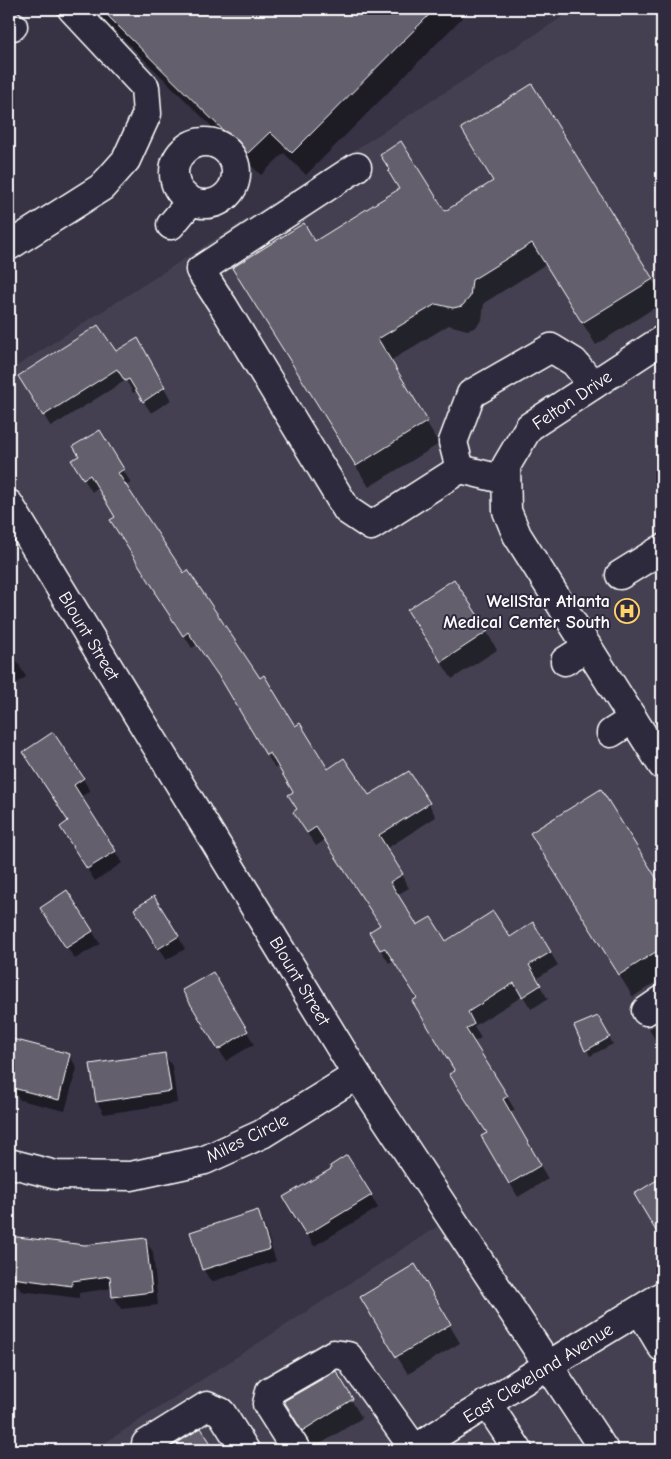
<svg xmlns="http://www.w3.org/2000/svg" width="671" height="1459" viewBox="0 0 671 1459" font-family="'Comic Neue',sans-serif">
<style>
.built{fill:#444051}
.shadow{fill:#0007}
.building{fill:#635f6d;stroke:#fff}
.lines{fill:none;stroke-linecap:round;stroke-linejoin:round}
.minor-casing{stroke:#fff;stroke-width:31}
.major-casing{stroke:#fff;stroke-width:31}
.minor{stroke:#2f2a3d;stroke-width:28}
.major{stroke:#2f2a3d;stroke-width:28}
.labels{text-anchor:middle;stroke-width:4;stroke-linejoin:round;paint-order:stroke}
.street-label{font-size:18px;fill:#fff;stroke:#2f2a3d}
.poi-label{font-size:18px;font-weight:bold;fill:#fff;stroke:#2f2a3d;text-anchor:end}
</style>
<rect width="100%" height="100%" fill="#373345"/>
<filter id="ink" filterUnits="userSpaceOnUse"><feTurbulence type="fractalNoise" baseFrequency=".02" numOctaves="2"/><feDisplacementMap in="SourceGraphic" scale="10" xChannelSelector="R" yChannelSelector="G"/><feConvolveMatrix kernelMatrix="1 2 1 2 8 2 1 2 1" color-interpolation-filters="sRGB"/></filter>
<g filter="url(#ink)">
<path class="built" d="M 575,9 L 662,9 L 662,1450 L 94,1450 L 464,1209 L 9,513 L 9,371 Z"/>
<g class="shadow">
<path d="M 93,9 L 471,9 L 306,175 L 284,153 L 261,175 Z"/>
<path d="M 445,213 L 652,279 L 662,297 L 662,303 L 596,345 L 546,264 L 484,303 L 482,320 L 475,328 L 467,330 L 449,325 L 390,361 L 439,444 L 369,487 L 246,291 L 315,242 Z"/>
<path d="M 137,340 L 171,400 L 151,413 L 137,391 L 133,393 L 126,380 L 51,427 L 27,388 L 115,353 Z"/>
<path d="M 100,432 L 131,483 L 126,486 L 183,575 L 294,728 L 328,770 L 368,797 L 408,772 L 429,804 L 436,817 L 386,849 L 409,888 L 397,895 L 417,927 L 445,943 L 510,939 L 550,952 L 558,965 L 536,979 L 548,999 L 531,1009 L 523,996 L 474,1026 L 481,1038 L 473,1042 L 515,1110 L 510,1113 L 548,1179 L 518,1197 L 483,1137 L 488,1134 L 418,999 L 394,960 L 389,963 L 378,946 L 381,926 L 325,840 L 316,846 L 302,826 L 294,792 L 279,766 L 275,768 L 231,695 L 197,645 L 192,648 L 119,534 L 117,517 L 98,487 L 92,492 L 81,474 L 80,456 Z"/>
<path d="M 408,610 L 487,632 L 497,650 L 452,679 Z"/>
<path d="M 9,648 L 26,677 L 9,688 Z"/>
<path d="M 35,770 L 83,779 L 90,791 L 80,797 L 122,863 L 95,881 L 68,840 L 69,822 Z"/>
<path d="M 601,791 L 662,889 L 662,978 L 633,997 L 545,856 Z"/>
<path d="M 136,909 L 178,936 L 185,949 L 166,960 Z"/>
<path d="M 49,921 L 92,931 L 100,944 L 75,959 Z"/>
<path d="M 213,973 L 254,1044 L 226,1061 L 184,990 Z"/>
<path d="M 597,1017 L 613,1044 L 590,1056 L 576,1026 Z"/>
<path d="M 662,1021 L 662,1052 L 649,1029 Z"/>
<path d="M 9,1027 L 18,1041 L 9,1054 Z"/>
<path d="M 164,1054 L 172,1066 L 177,1103 L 104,1114 L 97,1102 Z"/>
<path d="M 69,1055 L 77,1068 L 65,1111 L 20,1100 L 12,1087 Z"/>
<path d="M 662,1178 L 662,1239 L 636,1195 Z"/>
<path d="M 371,1196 L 378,1208 L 314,1246 L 292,1209 Z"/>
<path d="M 257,1211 L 264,1224 L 276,1261 L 211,1282 L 204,1270 L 192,1233 Z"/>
<path d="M 9,1237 L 85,1246 L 145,1240 L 153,1252 L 158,1305 L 121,1309 L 114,1296 L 113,1288 L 79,1293 L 79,1298 L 21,1291 L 15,1280 L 9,1280 Z"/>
<path d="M 415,1266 L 460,1343 L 408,1374 L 372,1316 Z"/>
<path d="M 335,1373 L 362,1418 L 314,1448 L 296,1420 Z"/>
</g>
<g class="building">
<path d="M 101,9 L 435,9 L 292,153 L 270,132 L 247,154 Z"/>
<path d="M 532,84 L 653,279 L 582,323 L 532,243 L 472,280 L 470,297 L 462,306 L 453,308 L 436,304 L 378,339 L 428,421 L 356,466 L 232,268 L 304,223 L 315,241 L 399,189 L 388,171 L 390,170 L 380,155 L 401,141 L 445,211 L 493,181 L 461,128 Z"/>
<path d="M 98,325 L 116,351 L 138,338 L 165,387 L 143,402 L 129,379 L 125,381 L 117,369 L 43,416 L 18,376 Z"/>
<path d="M 100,430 L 124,469 L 118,473 L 184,573 L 188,570 L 260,678 L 264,675 L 295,726 L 300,723 L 328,769 L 344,758 L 369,795 L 409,771 L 430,803 L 379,835 L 403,874 L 390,882 L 417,925 L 431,917 L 446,941 L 493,911 L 510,937 L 533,922 L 551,952 L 529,965 L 541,985 L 522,997 L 514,983 L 468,1012 L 474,1024 L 466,1029 L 508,1096 L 503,1099 L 541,1165 L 509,1184 L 481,1136 L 487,1133 L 449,1074 L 455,1071 L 412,1001 L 417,998 L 385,948 L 380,950 L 369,932 L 380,925 L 316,827 L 307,833 L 293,812 L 297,809 L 288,795 L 293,792 L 270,753 L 266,755 L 222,681 L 188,632 L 183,636 L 155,593 L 156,592 L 110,520 L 115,517 L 90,475 L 83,479 L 71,460 L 79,456 L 73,446 Z"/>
<path d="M 454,579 L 488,631 L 441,662 L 407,610 Z"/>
<path d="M 53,732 L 84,778 L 74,785 L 116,851 L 87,869 L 60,827 L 68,821 L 23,752 Z"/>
<path d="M 601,789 L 662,887 L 662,948 L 619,975 L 530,833 Z"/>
<path d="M 67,890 L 93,931 L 66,948 L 40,908 Z"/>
<path d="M 154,896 L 179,936 L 158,949 L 134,909 Z"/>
<path d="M 213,972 L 248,1031 L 218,1050 L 182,990 Z"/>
<path d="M 598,1016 L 610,1037 L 585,1051 L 574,1026 Z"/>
<path d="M 9,1038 L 70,1054 L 59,1100 L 9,1087 Z"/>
<path d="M 165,1053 L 171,1091 L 96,1102 L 90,1064 Z"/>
<path d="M 347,1155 L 372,1195 L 306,1235 L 283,1197 L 331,1169 L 330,1166 Z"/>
<path d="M 662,1177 L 662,1241 L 634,1194 Z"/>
<path d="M 258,1210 L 270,1249 L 202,1270 L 190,1232 Z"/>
<path d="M 9,1236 L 85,1245 L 146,1238 L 152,1292 L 112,1297 L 110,1276 L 72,1281 L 72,1286 L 12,1278 L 13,1269 L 9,1268 Z"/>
<path d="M 415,1264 L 451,1324 L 396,1357 L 360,1297 Z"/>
<path d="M 336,1371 L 353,1399 L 302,1431 L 284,1401 Z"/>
<path d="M 201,1428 L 215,1450 L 166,1450 Z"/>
</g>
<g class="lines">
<defs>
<g id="minor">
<path d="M 9,25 L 13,26"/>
<circle cx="205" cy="173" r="31"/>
<path d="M 357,167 L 200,270 L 224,307 L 347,510 L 371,526 L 460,469 L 453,442 L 471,394 L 551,348 L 574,362 L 593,385"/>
<path d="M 171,225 L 191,201"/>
<path d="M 9,246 L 102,187 L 126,160 L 147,114 L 145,87 L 72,9"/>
<path d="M 662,340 L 529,427 L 506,466 L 507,511 L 517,535 L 662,765"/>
<path d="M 460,469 L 506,480"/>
<path d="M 9,504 L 357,1075 L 604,1450"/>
<path d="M 620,575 L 662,549"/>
<path d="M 565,661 L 587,647"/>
<path d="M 611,733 L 633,719"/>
<path d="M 646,1011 L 662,1000"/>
<path d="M 9,1163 L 56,1175 L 131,1176 L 205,1160 L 262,1134 L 357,1075"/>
<path d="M 640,1310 L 662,1347"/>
<path d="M 487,1403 L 518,1450"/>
<path d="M 145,1450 L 146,1444 L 207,1406 L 221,1412 L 245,1450"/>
<path d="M 296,1450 L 267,1404 L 270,1391 L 334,1354 L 348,1356 L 415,1450"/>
</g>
<path id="major" d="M 413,1450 L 547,1366 L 662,1296"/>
</defs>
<use href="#minor" class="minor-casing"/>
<use href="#major" class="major-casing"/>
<use href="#minor" class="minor"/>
<use href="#major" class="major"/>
</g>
</g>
<defs>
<symbol id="hospital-ring" viewBox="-11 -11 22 22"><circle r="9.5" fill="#2f2a3d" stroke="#ffd166" stroke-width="1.5"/><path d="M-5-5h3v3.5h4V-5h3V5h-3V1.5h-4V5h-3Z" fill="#ffd166"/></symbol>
</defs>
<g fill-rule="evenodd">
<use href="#hospital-ring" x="613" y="597" width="28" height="28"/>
</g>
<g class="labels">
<g class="street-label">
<text transform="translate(572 400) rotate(-34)" y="6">Felton Drive</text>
<text transform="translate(89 636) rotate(59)" y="6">Blount Street</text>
<text transform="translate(300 981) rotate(59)" y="6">Blount Street</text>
<text transform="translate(247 1138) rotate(-26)" y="6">Miles Circle</text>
<text transform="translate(538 1373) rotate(-32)" y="6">East Cleveland Avenue</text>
</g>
<g class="poi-label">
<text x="610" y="607">WellStar Atlanta<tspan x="610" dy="21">Medical Center South</tspan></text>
</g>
</g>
<rect width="671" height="1459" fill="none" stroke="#2f2a3d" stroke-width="30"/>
<rect x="15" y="15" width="641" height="1429" fill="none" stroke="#fff" stroke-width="2" filter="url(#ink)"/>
</svg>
